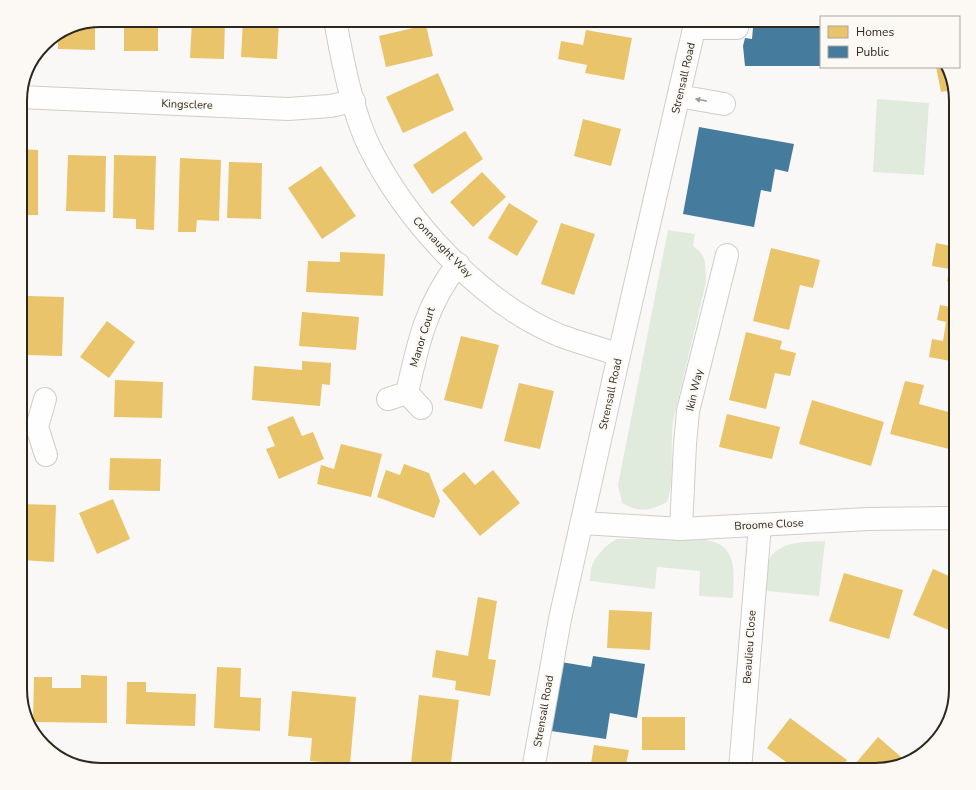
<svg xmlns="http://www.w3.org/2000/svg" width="976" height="790" viewBox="0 0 976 790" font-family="'Nunito Sans',sans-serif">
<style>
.green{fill:#e1ebdd}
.homes{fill:#e9c46a}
.public{fill:#457b9d}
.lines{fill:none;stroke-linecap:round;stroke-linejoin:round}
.minor-casing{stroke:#d0cdc7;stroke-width:24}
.minor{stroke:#fefefe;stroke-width:22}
.oneway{fill:#a09d99}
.labels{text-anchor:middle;stroke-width:4;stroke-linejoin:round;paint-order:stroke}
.street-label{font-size:11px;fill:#2d271d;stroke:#fcf9f4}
.rim{fill:none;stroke:#2d271d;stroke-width:2}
</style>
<rect width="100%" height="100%" fill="#faf8f6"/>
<g class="green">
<path d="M 877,99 L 929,103 L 924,175 L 873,172 Z"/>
<path d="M 668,230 L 695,234 L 693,246 C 708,256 705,265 706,282 L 673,421 C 670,446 675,480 667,502 C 649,511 640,513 622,503 L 618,485 Z"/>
<path d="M 693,538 C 736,541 735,561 733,598 L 699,596 L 700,571 L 657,567 L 655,589 L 590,581 L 591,568 L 595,559 L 605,547 L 616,539 Z"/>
<path d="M 825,541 L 819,596 L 766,591 C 766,583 765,574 767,566 C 773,540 805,542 825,541 Z"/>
</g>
<g class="homes">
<rect x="124" y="20" width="34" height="31"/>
<path d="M 192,20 L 225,20 L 224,59 L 190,58 Z"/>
<path d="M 243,20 L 279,20 L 277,59 L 241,57 Z"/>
<path d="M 95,21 L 95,50 L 58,49 L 58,33 L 70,26 Z"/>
<path d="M 426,25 L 433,56 L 386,67 L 379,36 Z"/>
<path d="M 586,30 L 632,38 L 624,80 L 585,73 L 587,65 L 558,59 L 561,41 L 583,45 Z"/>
<path d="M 936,67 L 948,67 L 953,90 L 941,92 Z"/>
<path d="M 438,73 L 454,110 L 403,133 L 386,97 Z"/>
<path d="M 583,119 L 621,129 L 611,166 L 574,156 Z"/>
<path d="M 465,131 L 483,159 L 432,194 L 413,165 Z"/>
<path d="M 20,149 L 38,150 L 38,215 L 20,215 Z"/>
<path d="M 68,155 L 106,156 L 105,212 L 66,211 Z"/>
<path d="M 114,155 L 156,156 L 154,230 L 136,229 L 136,219 L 113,218 Z"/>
<path d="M 180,158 L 221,160 L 219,221 L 197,220 L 196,232 L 178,232 Z"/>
<path d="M 229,162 L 262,163 L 261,219 L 227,218 Z"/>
<path d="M 321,166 L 356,216 L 322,239 L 288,188 Z"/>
<path d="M 482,172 L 506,197 L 473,227 L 450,202 Z"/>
<path d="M 509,203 L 538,221 L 517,256 L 488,238 Z"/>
<path d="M 561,223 L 595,234 L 574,295 L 541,284 Z"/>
<path d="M 936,243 L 956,247 L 956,283 L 947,281 L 950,269 L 932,266 Z"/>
<path d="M 771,248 L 820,260 L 813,288 L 800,285 L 789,330 L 753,321 Z"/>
<path d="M 340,252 L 385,254 L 383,296 L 306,292 L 308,261 L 340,262 Z"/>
<path d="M 28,296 L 64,297 L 62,356 L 26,355 Z"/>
<path d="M 940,305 L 956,308 L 956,362 L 929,357 L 932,339 L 943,341 L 946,322 L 937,320 Z"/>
<path d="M 302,312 L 359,317 L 356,350 L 299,346 Z"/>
<path d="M 107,321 L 135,342 L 109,378 L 80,357 Z"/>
<path d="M 746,332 L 782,341 L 780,349 L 796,353 L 790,376 L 775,373 L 766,409 L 729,400 Z"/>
<path d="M 461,336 L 499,345 L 482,409 L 444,400 Z"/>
<path d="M 302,361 L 331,363 L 330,385 L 322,384 L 320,406 L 252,400 L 254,366 L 302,370 Z"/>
<path d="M 115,380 L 163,382 L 162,418 L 114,417 Z"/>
<path d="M 905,381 L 924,385 L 919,404 L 956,414 L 956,440 L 953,450 L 890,434 Z"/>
<path d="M 519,383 L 554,391 L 540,449 L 504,441 Z"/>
<path d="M 812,400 L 884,422 L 871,466 L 799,444 Z"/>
<path d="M 727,414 L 780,427 L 772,459 L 719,447 Z"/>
<path d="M 293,416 L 302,436 L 313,432 L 324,459 L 279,479 L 266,449 L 275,446 L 267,427 Z"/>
<path d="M 341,444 L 382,454 L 371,497 L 317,484 L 321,465 L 334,469 Z"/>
<path d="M 110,458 L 161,459 L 160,491 L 109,490 Z"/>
<path d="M 404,464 L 429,473 L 440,501 L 434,518 L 377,497 L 386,470 L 400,475 Z"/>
<path d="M 493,470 L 520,503 L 480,536 L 442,490 L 464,472 L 475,485 Z"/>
<path d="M 113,499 L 130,539 L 97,554 L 79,513 Z"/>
<path d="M 21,504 L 56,505 L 54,562 L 20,560 Z"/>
<path d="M 933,569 L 956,579 L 956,618 L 954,617 L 949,630 L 913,615 Z"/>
<path d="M 844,573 L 903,590 L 889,639 L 829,621 Z"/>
<path d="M 478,597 L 497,601 L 488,659 L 496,660 L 490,696 L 455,690 L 456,681 L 432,677 L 436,650 L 468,656 Z"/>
<path d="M 609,610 L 652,612 L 650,650 L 607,648 Z"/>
<path d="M 217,667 L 241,668 L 240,697 L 261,698 L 260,731 L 214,728 Z"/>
<path d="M 81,675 L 107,676 L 107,723 L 33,722 L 34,677 L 52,677 L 52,688 L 81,688 Z"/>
<path d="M 127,682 L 146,682 L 146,692 L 196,694 L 195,726 L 126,724 Z"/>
<path d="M 292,691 L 356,697 L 350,764 L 310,761 L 312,738 L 288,736 Z"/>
<path d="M 419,695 L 459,700 L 450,770 L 425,770 L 426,765 L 411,763 Z"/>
<rect x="642" y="717" width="43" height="33"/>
<path d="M 790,718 L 847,760 L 839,770 L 797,770 L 767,748 Z"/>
<path d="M 878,737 L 908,763 L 875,770 L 850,770 Z"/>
<path d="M 594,745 L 629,750 L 625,770 L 590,770 Z"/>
</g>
<g class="public">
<path d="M 772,20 L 821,20 L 821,66 L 745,66 L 743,46 L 745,38 L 752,39 L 753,28 L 771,28 Z"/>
<path d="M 699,127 L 794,144 L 788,172 L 775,169 L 771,192 L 761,190 L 754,227 L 683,214 Z"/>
<path d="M 593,656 L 645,664 L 637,718 L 610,713 L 606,739 L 551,731 L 561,662 L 591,667 Z"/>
</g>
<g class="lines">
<defs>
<g id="minor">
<path d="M 335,20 C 342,58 352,111 369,146 C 406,221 482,304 561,336 C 580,343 600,348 619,355"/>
<path d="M 694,28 L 737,28"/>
<path d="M 679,96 L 724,104"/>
<path d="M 20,97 L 288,109 L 330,106 L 354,101"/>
<path d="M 407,393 C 418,343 426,305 458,264"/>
<path d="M 45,399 L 37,427 L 46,455"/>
<path d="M 388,399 L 407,393 L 421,408"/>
<path d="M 582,523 L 681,529 L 868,519 L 947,518 L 956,520"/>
<path d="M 681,529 L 685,444 L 688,411 L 727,255"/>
<path d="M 533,770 L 560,619 L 619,355 L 696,20"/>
<path d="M 740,770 L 760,525"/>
</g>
</defs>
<use href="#minor" class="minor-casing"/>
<use href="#minor" class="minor"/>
</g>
<defs><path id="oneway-solid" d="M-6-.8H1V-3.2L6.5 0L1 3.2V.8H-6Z"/></defs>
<use class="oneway" href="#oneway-solid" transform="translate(701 100) rotate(-169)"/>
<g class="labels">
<g class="street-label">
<text transform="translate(683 78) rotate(-77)" y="4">Strensall Road</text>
<text transform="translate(187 104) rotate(2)" y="4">Kingsclere</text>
<text transform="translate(443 247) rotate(46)" y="4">Connaught Way</text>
<text transform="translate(422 337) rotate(-73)" y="4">Manor Court</text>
<text transform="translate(694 390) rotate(-77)" y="4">Ikin Way</text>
<text transform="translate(610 394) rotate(-78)" y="4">Strensall Road</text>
<text transform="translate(769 524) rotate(-3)" y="4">Broome Close</text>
<text transform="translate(749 647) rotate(-86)" y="4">Beaulieu Close</text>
<text transform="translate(543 711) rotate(-80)" y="4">Strensall Road</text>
</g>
</g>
<path d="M0 0H976V790H0ZM101 27H875A74 74 0 0 1 949 101V689A74 74 0 0 1 875 763H101A74 74 0 0 1 27 689V101A74 74 0 0 1 101 27Z" fill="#fcf9f4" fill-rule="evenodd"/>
<path class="rim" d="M101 27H875A74 74 0 0 1 949 101V689A74 74 0 0 1 875 763H101A74 74 0 0 1 27 689V101A74 74 0 0 1 101 27Z"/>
<rect x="820" y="16" width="140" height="52" fill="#fcf9f4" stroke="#a9a59e"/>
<rect x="828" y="26" width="20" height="12" fill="#e9c46a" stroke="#a9a59e"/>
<text x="856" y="36" font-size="12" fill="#2d271d">Homes</text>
<rect x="828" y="46" width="20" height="12" fill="#457b9d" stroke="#a9a59e"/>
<text x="856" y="56" font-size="12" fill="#2d271d">Public</text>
</svg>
